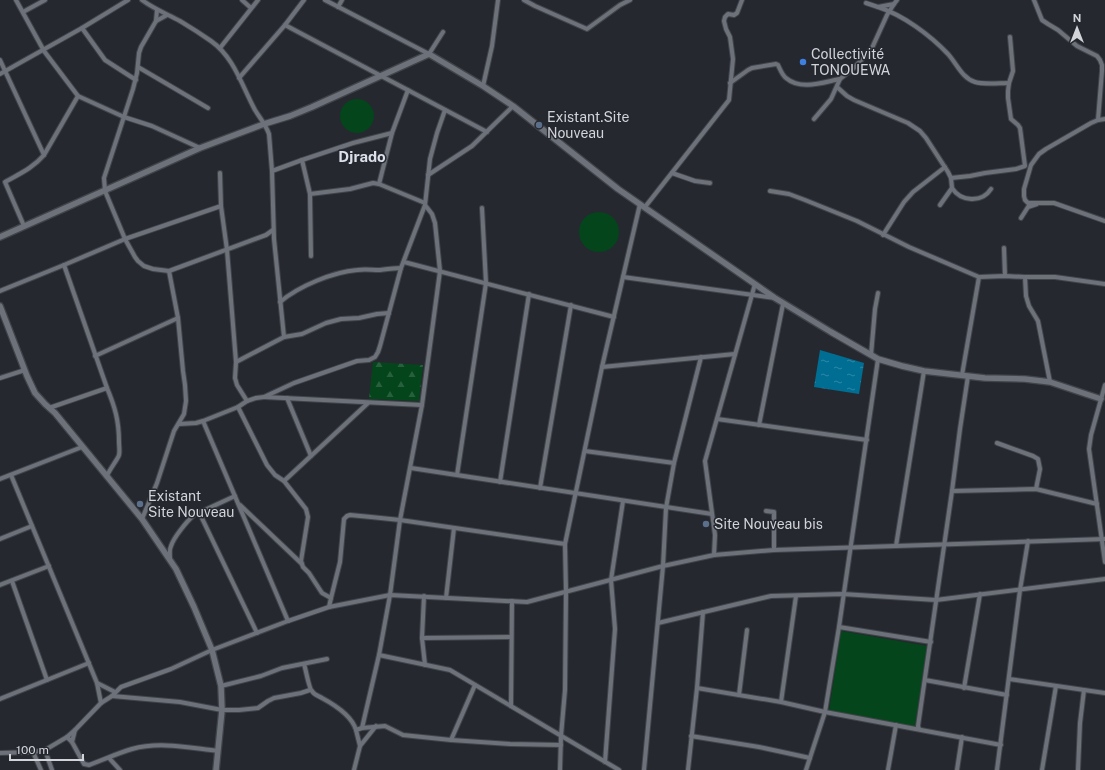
<svg xmlns="http://www.w3.org/2000/svg" width="1105" height="770" viewBox="0 0 1105 770" font-family="'Public Sans',sans-serif">
<style>
.forest{fill:url(#forest-firs)}
.park{fill:#04451c}
.water{fill:url(#water-ripples)}
.lines{fill:none;stroke-linecap:round;stroke-linejoin:round}
.street-casing{stroke:#414449;stroke-width:6}
.secondary-casing{stroke:#414449;stroke-width:8}
.street{stroke:#6d717a;stroke-width:4}
.secondary{stroke:#6d717a;stroke-width:5.5}
.shop-dot{fill:#3f7fe0;stroke:#25282f;stroke-width:1.5}
.service-dot{fill:#5c6f8a;stroke:#25282f;stroke-width:1.5}
.labels{text-anchor:middle;stroke-width:3;stroke-linejoin:round;paint-order:stroke}
.poi-label{font-size:14px;fill:#d2d4d9;stroke:#25282f;text-anchor:start}
.neighbourhood-label{font-size:15px;font-weight:bold;fill:#dce1eb;stroke:#25282f}
</style>
<defs>
<pattern id="forest-firs" width="22" height="20" patternUnits="userSpaceOnUse"><rect width="22" height="20" fill="#04451c"/><path d="M5 1l3.5 6h-7zM16 11l3.5 6h-7z" fill="#285f3c"/></pattern>
<pattern id="water-ripples" width="26" height="14" patternUnits="userSpaceOnUse"><rect width="26" height="14" fill="#006d92"/><path d="M2 4q2-2 4 0t4 0M15 11q2-2 4 0t4 0" fill="none" stroke="#3088a6"/></pattern>
</defs>
<rect width="100%" height="100%" fill="#25282f"/>
<path class="forest" d="M 373,362 L 423,365 L 419,401 L 369,399 Z"/>
<g class="park">
<circle cx="357" cy="116" r="17"/>
<circle cx="599" cy="232" r="20"/>
<path d="M 841,631 L 927,646 L 915,727 L 829,711 Z"/>
</g>
<path class="water" d="M 820,350 L 864,363 L 859,394 L 814,387 Z"/>
<g class="lines">
<defs>
<g id="street">
<path d="M 16,0 L 44,51 L 78,96 L 124,117 L 152,126 L 200,148"/>
<path d="M 142,0 C 154,9 167,14 180,21 C 190,27 201,34 211,41 C 234,57 242,86 255,110 C 260,118 266,125 269,134 L 272,171 L 274,239 L 284,337"/>
<path d="M 242,0 L 251,8"/>
<path d="M 325,0 L 429,54 L 443,32"/>
<path d="M 524,0 L 535,6 L 587,29 L 620,5 L 630,0"/>
<path d="M 1034,0 L 1042,20 L 1048,24 L 1058,30 L 1077,46 L 1097,56 L 1100,60 L 1102,65 L 1102,71 L 1098,120"/>
<path d="M 866,3 L 878,7 L 894,4 L 897,0"/>
<path d="M 338,7 L 342,0"/>
<path d="M 878,7 C 903,15 930,35 948,54 C 957,64 962,78 975,82 C 984,85 999,83 1009,83"/>
<path d="M 157,10 L 156,21 L 141,47 L 139,53 L 137,73 L 133,89 L 104,178 L 105,191 L 125,239 L 135,257 L 138,261 L 144,266 L 153,269 L 169,271 L 266,235 L 273,230"/>
<path d="M 23,12 L 45,0"/>
<path d="M 156,21 L 167,15"/>
<path d="M 285,25 L 487,132"/>
<path d="M 82,28 L 105,60 L 136,80"/>
<path d="M 220,48 L 258,0"/>
<path d="M 0,60 L 44,155"/>
<path d="M 138,67 L 208,108"/>
<path d="M 0,74 L 82,28 L 128,0"/>
<path d="M 239,78 L 285,25 L 304,0"/>
<path d="M 730,83 L 748,70 L 752,68 L 776,64 L 778,65 C 780,69 782,75 786,78 C 801,91 824,82 840,79"/>
<path d="M 483,86 L 492,46 L 498,0"/>
<path d="M 837,87 L 847,96 L 854,100 L 908,123 L 920,131 L 926,138 L 948,172 L 951,178 L 952,188 L 940,205"/>
<path d="M 814,119 L 831,99 L 840,79 L 854,68 L 872,48 L 887,15 L 894,4"/>
<path d="M 1105,119 L 1098,120 L 1091,123 L 1046,149 L 1039,154 L 1031,165 L 1024,189 L 1024,196 L 1025,200 L 1028,203 L 1054,203 L 1105,221"/>
<path d="M 302,160 L 310,194 L 311,256"/>
<path d="M 272,171 L 302,160 L 353,143 L 392,133"/>
<path d="M 220,173 L 221,206 L 227,250 L 236,362 L 235,378 L 237,385 L 247,401"/>
<path d="M 672,173 L 695,181 L 710,183"/>
<path d="M 428,175 L 472,146 L 513,106"/>
<path d="M 951,178 L 970,176 L 985,173 L 1016,169 L 1025,166 L 1020,128 L 1018,125 L 1011,119 L 1008,98 L 1008,91 L 1009,83 L 1013,71 L 1010,37"/>
<path d="M 379,184 L 392,133 L 408,90"/>
<path d="M 952,188 C 961,202 982,203 991,189"/>
<path d="M 770,191 L 789,194 L 805,200 L 857,221 L 909,247 L 979,277 L 1005,276 L 1025,277 L 1026,296 L 1029,306 L 1038,321 L 1050,382"/>
<path d="M 310,194 L 350,189 L 373,183 L 379,184 L 425,203"/>
<path d="M 645,207 L 729,100 L 733,59 L 730,37 L 726,29 L 724,21 L 725,17 L 728,14 L 734,15 L 737,13 L 742,0"/>
<path d="M 1021,218 L 1028,207 L 1037,204"/>
<path d="M 24,226 L 5,182 C 19,174 33,168 44,155 L 78,96"/>
<path d="M 883,235 L 904,202 L 913,192 L 945,167"/>
<path d="M 1004,248 L 1005,276"/>
<path d="M 404,262 L 614,317"/>
<path d="M 623,277 L 775,298"/>
<path d="M 1025,277 L 1055,277 L 1105,284"/>
<path d="M 0,291 L 64,265 L 125,239 L 221,206"/>
<path d="M 280,302 C 299,286 333,272 357,270 C 365,269 372,270 379,270 C 387,269 394,268 401,268"/>
<path d="M 871,355 L 875,309 L 878,293"/>
<path d="M 95,356 L 178,318"/>
<path d="M 236,362 L 284,337 L 302,334 L 326,323 L 341,319 L 359,318 L 377,314 L 389,313"/>
<path d="M 602,367 L 735,354"/>
<path d="M 962,375 L 979,277"/>
<path d="M 0,378 L 25,370"/>
<path d="M 1105,385 L 1091,435 L 1089,449 L 1105,562"/>
<path d="M 107,388 C 115,407 119,421 119,442 C 119,446 120,451 119,455 C 118,459 109,470 107,476"/>
<path d="M 264,397 L 422,405"/>
<path d="M 287,398 L 311,456"/>
<path d="M 238,407 L 267,465 L 275,475 L 284,481 L 306,509 L 308,517 L 301,561 L 303,567 L 309,573 L 322,593 L 331,598 L 329,607"/>
<path d="M 49,408 L 107,388 L 64,265"/>
<path d="M 717,419 L 867,440"/>
<path d="M 203,421 L 288,621"/>
<path d="M 179,424 L 196,423 L 203,421 L 238,407 L 247,401 L 256,398 L 264,397 L 294,383 L 357,361 L 369,360 L 375,357 L 378,352 L 380,346 L 401,268 L 425,205 L 430,159 L 437,133 L 445,110"/>
<path d="M 759,425 L 783,304"/>
<path d="M 997,443 L 1033,456 L 1038,459 L 1040,469 L 1036,489"/>
<path d="M 585,451 L 674,463"/>
<path d="M 411,468 L 712,514"/>
<path d="M 11,475 L 97,683 L 101,703"/>
<path d="M 457,475 L 486,283 L 482,208"/>
<path d="M 0,479 L 82,447"/>
<path d="M 284,481 L 368,403"/>
<path d="M 500,482 L 529,294"/>
<path d="M 540,488 L 571,305"/>
<path d="M 952,491 L 1036,489 L 1097,504"/>
<path d="M 240,505 L 302,564"/>
<path d="M 766,511 L 774,512 L 774,550"/>
<path d="M 199,512 L 257,633"/>
<path d="M 142,519 L 157,483 L 174,431 L 184,414 L 186,401 L 185,385 L 183,371 L 178,318 L 169,271"/>
<path d="M 0,539 L 32,526"/>
<path d="M 896,546 L 924,371"/>
<path d="M 714,555 L 715,535 L 705,461 L 755,284"/>
<path d="M 170,559 C 170,555 169,550 171,546 C 174,537 187,521 194,515 L 235,496"/>
<path d="M 12,581 L 47,680"/>
<path d="M 0,585 L 49,566"/>
<path d="M 424,596 L 422,638 L 425,665"/>
<path d="M 331,598 L 340,562 L 344,519 L 347,516 L 350,515 L 371,517 L 400,520 L 565,544"/>
<path d="M 446,598 L 454,528"/>
<path d="M 658,623 L 771,596 L 843,594 L 936,600 L 1105,579"/>
<path d="M 839,627 L 931,642"/>
<path d="M 422,638 L 511,637"/>
<path d="M 379,655 L 450,670 L 619,770"/>
<path d="M 304,664 C 306,670 309,689 312,691 C 314,695 319,696 322,698 C 335,705 352,716 356,730"/>
<path d="M 1009,679 L 1105,693"/>
<path d="M 925,680 L 1007,695"/>
<path d="M 97,683 L 115,692"/>
<path d="M 221,686 L 261,676 L 282,668 L 327,659"/>
<path d="M 697,688 L 781,702 L 825,712 L 1001,745"/>
<path d="M 964,688 L 980,594"/>
<path d="M 739,695 L 747,630"/>
<path d="M 112,696 L 180,702 L 222,710 L 239,710 L 258,708 L 268,701 L 274,698 L 301,693 L 310,690"/>
<path d="M 0,699 L 89,663"/>
<path d="M 781,702 L 796,596"/>
<path d="M 511,706 L 512,601"/>
<path d="M 362,728 L 379,655 L 390,595 L 400,520 L 422,405 L 440,271 L 435,223 L 432,214 L 425,205"/>
<path d="M 919,729 L 918,726 L 952,491 L 960,429 L 968,376"/>
<path d="M 691,736 L 759,747 L 810,758"/>
<path d="M 67,737 L 72,742 L 84,764 L 89,765 C 103,760 118,753 132,749 C 160,741 190,748 218,751"/>
<path d="M 451,740 L 475,685"/>
<path d="M 72,742 L 75,730"/>
<path d="M 360,746 L 376,726"/>
<path d="M 45,750 L 52,770"/>
<path d="M 33,752 L 41,770"/>
<path d="M 0,753 L 33,752 L 45,750 L 67,737 L 75,730 L 101,703 L 112,696 L 121,687 L 171,669 L 212,650 L 288,621 L 329,607 L 390,595 L 527,602 L 663,566 L 714,555 L 774,550 L 1105,539"/>
<path d="M 109,758 L 120,770"/>
<path d="M 605,762 L 615,629 L 611,580 L 623,501"/>
<path d="M 354,770 L 360,746 L 356,730 L 362,728 L 385,726 L 403,735 L 451,740 L 510,744 L 561,745"/>
<path d="M 560,770 L 561,736 L 565,690 L 566,592 L 565,544 L 602,367 L 640,204"/>
<path d="M 644,770 L 663,566 L 666,508 L 674,463 L 701,357"/>
<path d="M 688,770 L 697,688 L 703,612"/>
<path d="M 806,770 L 825,712 L 839,627 L 878,359"/>
<path d="M 888,770 L 896,725"/>
<path d="M 957,770 L 962,737"/>
<path d="M 997,770 L 1020,590 L 1028,541"/>
<path d="M 1042,770 L 1056,686"/>
<path d="M 1078,770 L 1080,723 L 1084,690"/>
</g>
<g id="secondary">
<path d="M 0,237 L 200,148 L 264,124 L 290,116 L 312,107 L 429,54 L 483,86 L 513,106 L 618,189 L 775,298 L 831,332 L 878,359 L 902,366 L 924,371 L 985,378 L 1025,379 L 1050,382 L 1101,399"/>
<path d="M 0,306 L 27,376 L 35,393 L 45,404 L 55,413 L 142,519 L 176,569 L 194,607 L 212,650 L 221,686 L 222,710 L 216,770"/>
</g>
</defs>
<use href="#street" class="street-casing"/>
<use href="#secondary" class="secondary-casing"/>
<use href="#street" class="street"/>
<use href="#secondary" class="secondary"/>
</g>
<circle class="shop-dot" cx="803" cy="62" r="4"/>
<g class="service-dot">
<circle cx="539" cy="125" r="4"/>
<circle cx="140" cy="504" r="4"/>
<circle cx="706" cy="524" r="4"/>
</g>
<g class="labels">
<g class="poi-label">
<text x="811" y="59">Collectivité<tspan x="811" dy="16">TONOUEWA</tspan></text>
<text x="547" y="122">Existant.Site<tspan x="547" dy="16">Nouveau</tspan></text>
<text x="148" y="501">Existant<tspan x="148" dy="16">Site Nouveau</tspan></text>
<text x="714" y="529">Site Nouveau bis</text>
</g>
<g class="neighbourhood-label">
<text x="362" y="162">Djrado</text>
</g>
</g>
<g transform="translate(1077 28)" stroke="#25282f" stroke-width="3" paint-order="stroke">
<path d="M0-3L7 15L0 10L-7 15Z" fill="#d2d4d9"/>
<text y="-6" font-size="11" font-weight="bold" text-anchor="middle" fill="#d2d4d9">N</text>
</g>
<path d="M10 754v6h73v-6" fill="none" stroke="#d2d4d9" stroke-width="2"/>
<text x="16" y="754" font-size="12" fill="#d2d4d9" stroke="#25282f" stroke-width="3" paint-order="stroke">100 m</text>
</svg>
